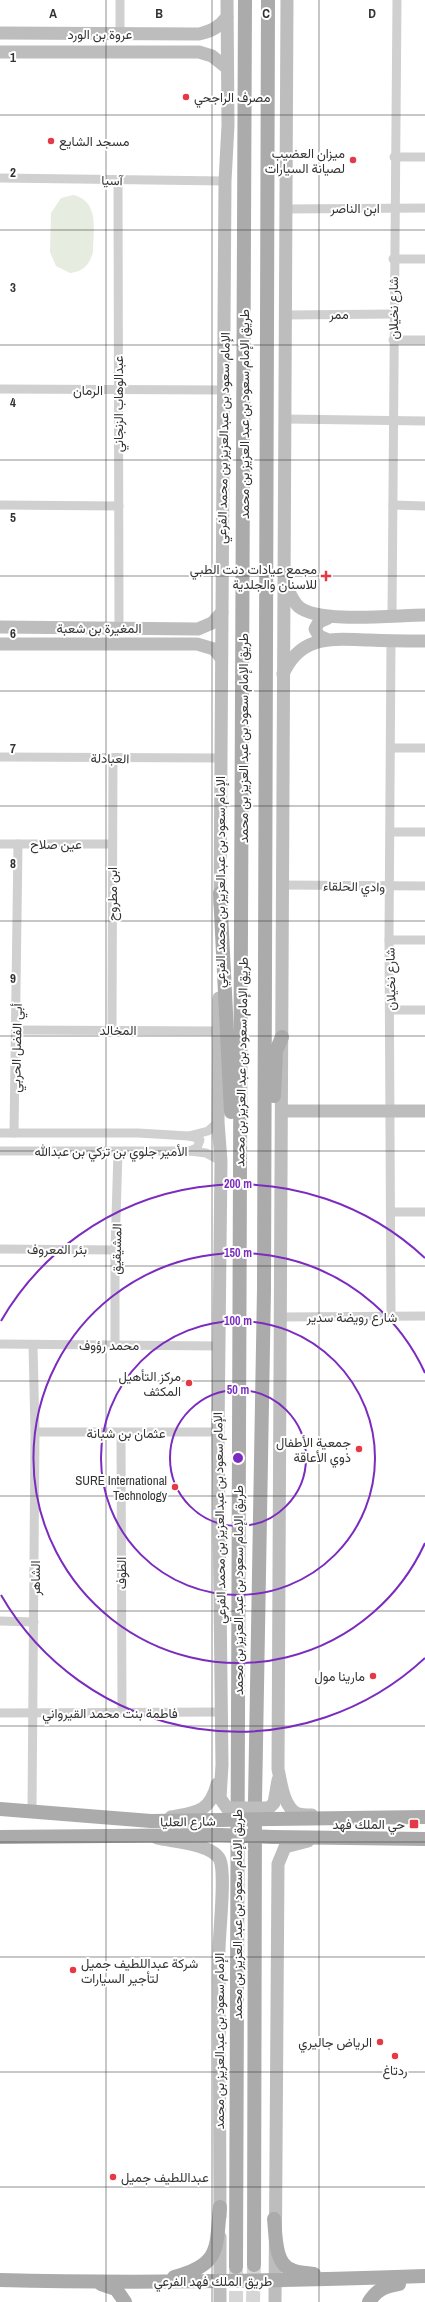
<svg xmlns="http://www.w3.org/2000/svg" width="425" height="2302" viewBox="0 0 425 2302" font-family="'Archivo Narrow',Vazirmatn,sans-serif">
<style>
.grass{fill:#e6ecdf}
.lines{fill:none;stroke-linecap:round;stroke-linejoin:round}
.primary-tunnel{stroke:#d6d6d6;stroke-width:14;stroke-dasharray:14 7;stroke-linecap:butt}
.street{stroke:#d0d0d0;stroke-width:9}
.secondary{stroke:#bdbdbd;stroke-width:13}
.primary{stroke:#ababab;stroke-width:14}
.secondary-bridge{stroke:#bdbdbd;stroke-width:13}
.primary-bridge{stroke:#ababab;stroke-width:14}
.grid{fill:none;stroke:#333;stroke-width:1;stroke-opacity:0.55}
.ring{fill:none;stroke:#7b2cbf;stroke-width:2}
.poi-dot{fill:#e63946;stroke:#fff;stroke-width:1.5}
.labels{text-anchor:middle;stroke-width:4;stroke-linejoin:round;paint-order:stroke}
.street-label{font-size:13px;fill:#333;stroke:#fff}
.poi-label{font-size:13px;fill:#333;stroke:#fff;text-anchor:end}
.grid-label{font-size:13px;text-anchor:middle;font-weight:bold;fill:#333;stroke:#fff;stroke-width:4;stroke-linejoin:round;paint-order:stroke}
.centre{fill:#7b2cbf;stroke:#fff;stroke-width:2}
.ring-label{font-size:12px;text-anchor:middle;font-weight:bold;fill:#7b2cbf;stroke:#fff;stroke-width:4;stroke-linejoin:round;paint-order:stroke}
</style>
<rect width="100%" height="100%" fill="#fff"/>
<path class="grass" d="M 73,195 C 100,201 93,230 93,252 C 90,264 83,272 70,273 L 56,266 L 50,252 L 51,213 L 61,198 Z"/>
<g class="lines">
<g class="primary-tunnel">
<path d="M 236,2270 L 236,2302"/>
<path d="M 253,2302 L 254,2265"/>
</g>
<g class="street">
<path d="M 120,0 L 120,34"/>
<path d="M 394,157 L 425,157"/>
<path d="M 0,178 L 225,181"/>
<path d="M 118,180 L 119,628"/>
<path d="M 286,209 L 425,208"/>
<path d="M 393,259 L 425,259"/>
<path d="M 286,315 L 393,314"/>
<path d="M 393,340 L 425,340"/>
<path d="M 0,389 L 224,390"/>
<path d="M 286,419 L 425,421"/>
<path d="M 0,505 L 119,506"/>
<path d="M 393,505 L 425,506"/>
<path d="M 392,615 L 397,0"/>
<path d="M 391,748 L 425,748"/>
<path d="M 0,757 L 220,758"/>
<path d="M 390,832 L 425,832"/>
<path d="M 0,844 L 112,844"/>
<path d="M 282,885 L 425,886"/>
<path d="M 389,940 L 425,940"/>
<path d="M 391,1010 L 425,1010"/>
<path d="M 17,1030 L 219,1031"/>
<path d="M 112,1030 L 113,758"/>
<path d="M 0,1133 L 138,1133 L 189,1136 L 208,1131 L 218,1122"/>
<path d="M 14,1133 L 18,844"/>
<path d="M 189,1136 L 198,1138 L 200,1140 L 197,1148 L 190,1151"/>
<path d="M 0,1151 L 190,1151 L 206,1153 L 221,1161"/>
<path d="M 392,1212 L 425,1212"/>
<path d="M 0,1249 L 115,1250"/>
<path d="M 280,1317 L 425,1316"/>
<path d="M 391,1317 L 389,940 L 391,641"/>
<path d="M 0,1344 L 218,1346"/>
<path d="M 115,1345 L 115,1250 L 118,1152"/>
<path d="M 35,1432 L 218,1432"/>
<path d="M 121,1434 L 122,1713"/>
<path d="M 0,1621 L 34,1622"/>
<path d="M 0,1713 L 221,1712"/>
<path d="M 32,1810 L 35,1432 L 33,1345"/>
</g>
<g class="secondary">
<path d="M 287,0 L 278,1769 C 281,1782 283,1805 296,1813 C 300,1815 307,1815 312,1815"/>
<path d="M 0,33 L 199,34 C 212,31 219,27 227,17"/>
<path d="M 0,52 L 199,52 L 212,56 L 227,68"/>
<path d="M 285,583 C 289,591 292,601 299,607 C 320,624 396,615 425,615"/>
<path d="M 0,627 L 198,629 L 212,623 L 222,612"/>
<path d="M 326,639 L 319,636 L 315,629 L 319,622 L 328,618"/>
<path d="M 0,644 L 197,644 L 214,649 L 221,658"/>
<path d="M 283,674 C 301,634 332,639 370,640 C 388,641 406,641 425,641"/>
<path d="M 220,904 L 225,181 L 228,125 L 227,0"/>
<path d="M 219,998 L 218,1122 L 221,1161 L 218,1432 L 222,1765 L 220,1798 L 227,1808"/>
<path d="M 282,1111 L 425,1111"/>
<path d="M 269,1808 L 274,1803 L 278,1780"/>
<path d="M 171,1817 C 197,1812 210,1812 217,1784"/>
<path d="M 157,1838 C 174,1842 213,1844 220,1860 C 226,1875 219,1932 219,1951 C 219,2040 220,2128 220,2217"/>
<path d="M 220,2302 L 220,2237"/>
<path d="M 275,2302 L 278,1864 L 285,1847 L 308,1841"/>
</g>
<g class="primary">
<path d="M 220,893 L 231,1112"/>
<path d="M 274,1096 L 276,1051 L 282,1037"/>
<path d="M 0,1809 L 151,1821 L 221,1820"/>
<path d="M 272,1819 L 425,1817"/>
<path d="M 0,1837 L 220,1835"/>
<path d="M 273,1837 L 425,1839"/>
<path d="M 274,2219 C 276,2234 274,2264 292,2270 C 298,2273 307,2273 314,2274"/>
<path d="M 254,2265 L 255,1801 L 264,1289 L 268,0"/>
<path d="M 236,2267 C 237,1511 243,756 245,0"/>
<path d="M 174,2277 C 221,2265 216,2248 220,2207"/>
<path d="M 0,2280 C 142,2284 283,2281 425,2276"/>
<path d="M 101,2284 L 116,2289 L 125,2302"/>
<path d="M 369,2302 C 377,2289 384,2287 399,2284"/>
</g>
<path class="secondary-bridge" d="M 227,1808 L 269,1808"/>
<g class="primary-bridge">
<path d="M 221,1820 L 272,1819"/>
<path d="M 220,1835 L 273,1837"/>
</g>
</g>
<path class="grid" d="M 106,0 L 106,2302M 212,0 L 212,2302M 319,0 L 319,2302M 0,115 L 425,115M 0,230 L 425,230M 0,345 L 425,345M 0,460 L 425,460M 0,576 L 425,576M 0,691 L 425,691M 0,806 L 425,806M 0,921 L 425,921M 0,1036 L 425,1036M 0,1151 L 425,1151M 0,1266 L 425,1266M 0,1381 L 425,1381M 0,1496 L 425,1496M 0,1611 L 425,1611M 0,1726 L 425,1726M 0,1842 L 425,1842M 0,1957 L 425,1957M 0,2072 L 425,2072M 0,2187 L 425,2187"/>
<g class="ring">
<circle cx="238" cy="1458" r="68"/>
<circle cx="238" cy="1458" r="137"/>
<path d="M425 1543A205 205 0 1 1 425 1373"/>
<path d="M425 1658A274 274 0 0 1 1 1595M1 1321A274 274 0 0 1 425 1258"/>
</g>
<g class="poi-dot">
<circle cx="186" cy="97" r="4"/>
<circle cx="51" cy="141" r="4"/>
<circle cx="353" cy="160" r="4"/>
<path d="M324 570h4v4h4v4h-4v4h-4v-4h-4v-4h4z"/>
<circle cx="189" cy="1383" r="4"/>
<circle cx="359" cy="1449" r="4"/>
<circle cx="175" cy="1487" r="4"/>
<circle cx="373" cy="1676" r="4"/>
<rect x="409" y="1819" width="10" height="10" rx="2"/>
<circle cx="73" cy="1970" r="4"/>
<circle cx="380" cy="2042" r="4"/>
<circle cx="395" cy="2056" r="4"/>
<circle cx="113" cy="2177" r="4"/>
</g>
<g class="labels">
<g class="street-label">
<text x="100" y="39">عروة بن الورد</text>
<text transform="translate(112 180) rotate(1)" y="5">آسيا</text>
<text x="355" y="213">ابن الناصر</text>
<text transform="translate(393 308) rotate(-90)" y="5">شارع نخيلان</text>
<text x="339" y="319">ممر</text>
<text x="88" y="395">الرمان</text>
<text transform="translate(118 404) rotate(-90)" y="5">عبدالوهاب الزنجاني</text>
<text transform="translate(244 414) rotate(-90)" y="5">طريق الإمام سعود بن عبد العزيز بن محمد</text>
<text transform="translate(223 438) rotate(-89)" y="5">الإمام سعود بن عبدالعزيز بن محمد الفرعي</text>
<text x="99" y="633">المغيرة بن شعبة</text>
<text transform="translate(243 738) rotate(-90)" y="5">طريق الإمام سعود بن عبد العزيز بن محمد</text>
<text transform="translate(110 758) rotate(1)" y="5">العبادلة</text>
<text x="56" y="849">عين صلاح</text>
<text transform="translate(220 882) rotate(-90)" y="5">الإمام سعود بن عبدالعزيز بن محمد الفرعي</text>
<text transform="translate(354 886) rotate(1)" y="5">وادي الحلقاء</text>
<text transform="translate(112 894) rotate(-90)" y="5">ابن مطروح</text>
<text transform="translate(390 979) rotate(-91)" y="5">شارع نخيلان</text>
<text x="118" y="1035">المخالد</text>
<text transform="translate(16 1048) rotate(-89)" y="5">أبي الفضل الحربي</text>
<text transform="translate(241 1062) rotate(-89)" y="5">طريق الإمام سعود بن عبد العزيز بن محمد</text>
<text x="111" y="1156">الأمير جلوي بن تركي بن عبدالله</text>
<text x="57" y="1254">بئر المعروف</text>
<text transform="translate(116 1249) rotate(-89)" y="5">المشيقيق</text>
<text x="352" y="1322">شارع رويضة سدير</text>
<text x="109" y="1350">محمد رؤوف</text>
<text x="126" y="1438">عثمان بن شبانة</text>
<text transform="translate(219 1518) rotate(-91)" y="5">الإمام سعود بن عبدالعزيز بن محمد الفرعي</text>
<text transform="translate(121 1573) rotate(-90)" y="5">الطوف</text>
<text transform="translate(35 1578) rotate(-90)" y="5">الشاهر</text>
<text transform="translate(238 1590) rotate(-90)" y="5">طريق الإمام سعود بن عبد العزيز بن محمد</text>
<text x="110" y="1718">فاطمة بنت محمد القيرواني</text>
<text transform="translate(188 1821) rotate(-1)" y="5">شارع العليا</text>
<text transform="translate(237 1914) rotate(-90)" y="5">طريق الإمام سعود بن عبد العزيز بن محمد</text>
<text transform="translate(219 2041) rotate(-90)" y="5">الإمام سعود بن عبدالعزيز بن محمد</text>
<text x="213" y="2286">طريق الملك فهد الفرعي</text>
</g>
<g class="poi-label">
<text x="194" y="102" text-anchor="start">مصرف الراجحي</text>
<text x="59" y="146" text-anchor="start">مسجد الشايع</text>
<text x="345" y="158">ميزان العضيب<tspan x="345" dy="15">لصيانة السيارات</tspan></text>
<text x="317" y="574">مجمع عيادات دنت الطبي<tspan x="317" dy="15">للاسنان والجلدية</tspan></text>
<text x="181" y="1381">مركز التأهيل<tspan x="181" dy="15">المكثف</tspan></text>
<text x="351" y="1447">جمعية الأطفال<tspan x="351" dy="15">ذوي الأعاقة</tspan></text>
<text x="167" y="1485">SURE International<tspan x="167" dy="15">Technology</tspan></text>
<text x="365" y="1681">مارينا مول</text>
<text x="405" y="1829">حي الملك فهد</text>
<text x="81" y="1968" text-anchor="start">شركة عبداللطيف جميل<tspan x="81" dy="15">لتأجير السيارات</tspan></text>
<text x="372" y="2047">الرياض جاليري</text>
<text x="395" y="2075" text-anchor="middle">ردتاغ</text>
<text x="121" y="2182" text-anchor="start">عبداللطيف جميل</text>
</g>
</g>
<g class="grid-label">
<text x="53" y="18">A</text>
<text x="159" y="18">B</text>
<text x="266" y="18">C</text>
<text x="372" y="18">D</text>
<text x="13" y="62">1</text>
<text x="13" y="177">2</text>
<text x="13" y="292">3</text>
<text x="13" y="407">4</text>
<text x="13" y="522">5</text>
<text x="13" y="638">6</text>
<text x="13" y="753">7</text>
<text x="13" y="868">8</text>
<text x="13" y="983">9</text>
</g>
<circle cx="238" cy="1458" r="6" class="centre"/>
<g class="ring-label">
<text x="238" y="1188">200 m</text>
<text x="238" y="1257">150 m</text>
<text x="238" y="1325">100 m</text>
<text x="238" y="1394">50 m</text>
</g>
</svg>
